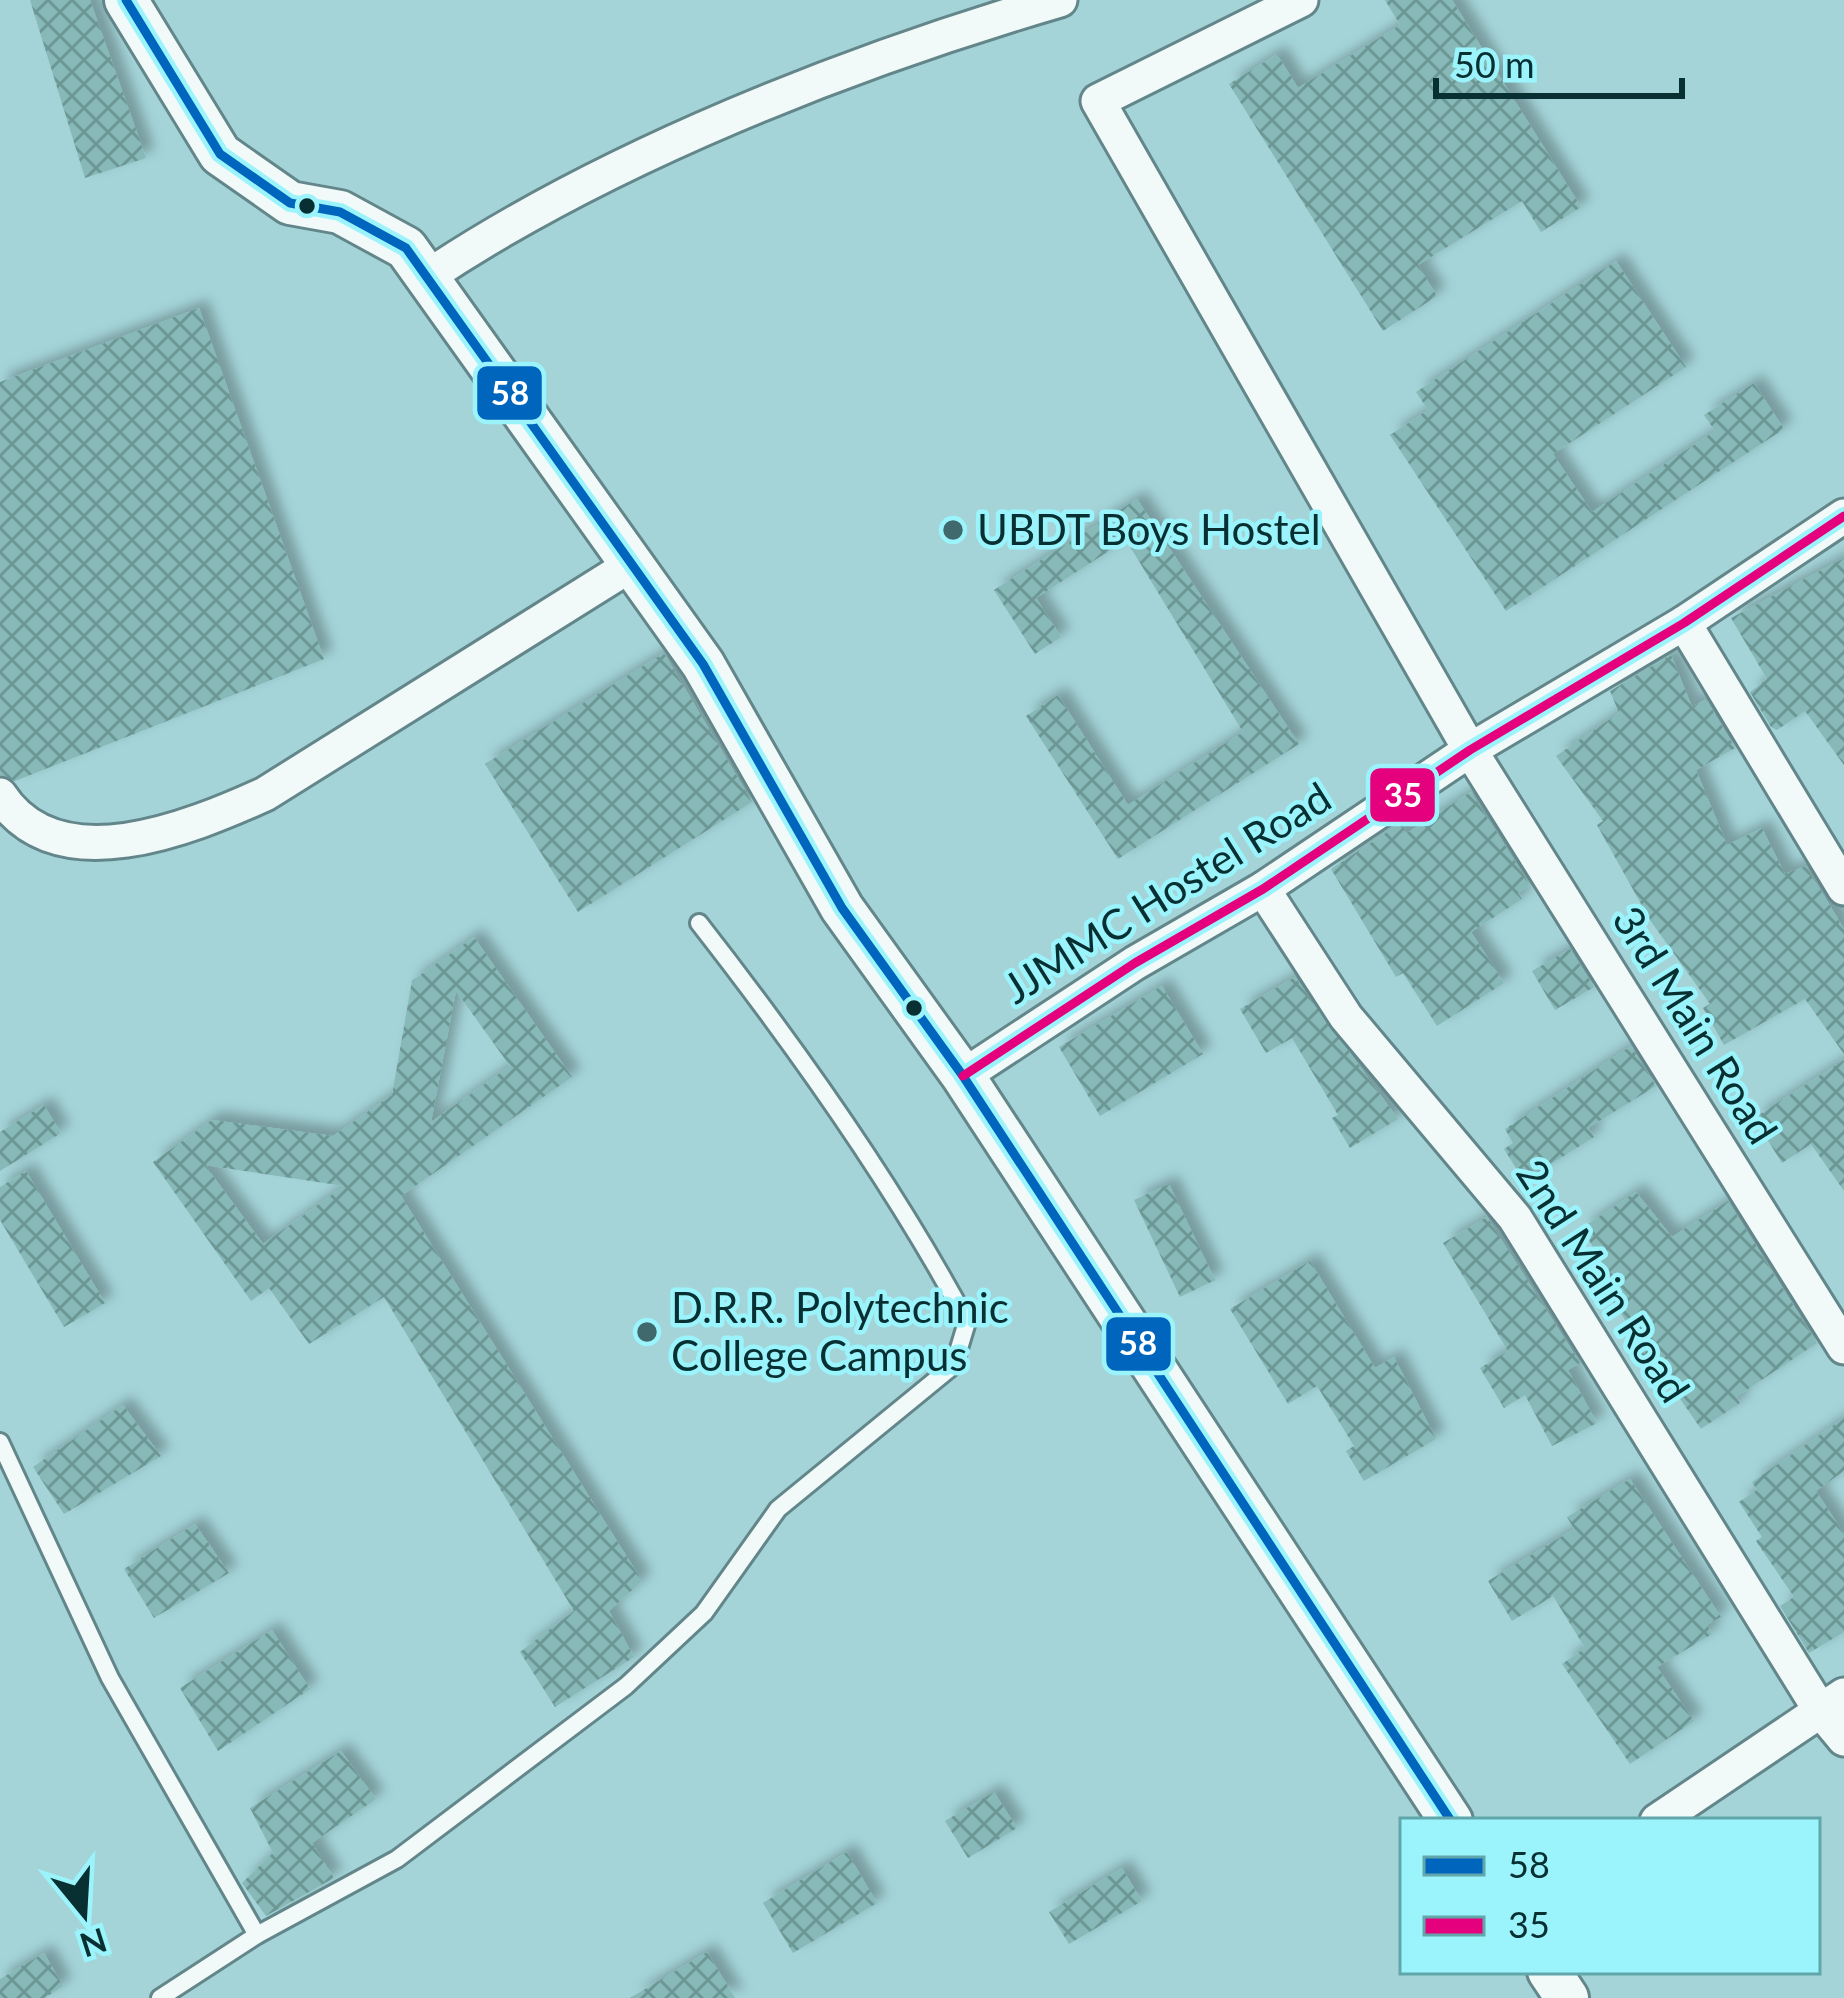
<svg xmlns="http://www.w3.org/2000/svg" width="1844" height="1998" viewBox="0 0 1844 1998" font-family="Lato,sans-serif">
<style>
.building{fill:url(#building-cross-hatch);fill-rule:evenodd;filter:url(#shadow)}
.lines{fill:none;stroke-linecap:round;stroke-linejoin:round}
.service-casing{stroke:#628689;stroke-width:22}
.minor-casing{stroke:#628689;stroke-width:39}
.tertiary-casing{stroke:#628689;stroke-width:48}
.service{stroke:#f1f9f9;stroke-width:16}
.minor{stroke:#f1f9f9;stroke-width:33}
.tertiary{stroke:#f1f9f9;stroke-width:42}
.bus-1-casing{stroke:#9bf4fb;stroke-width:18}
.bus-2-casing{stroke:#9bf4fb;stroke-width:18}
.bus-1{stroke:#0065bd;stroke-width:9}
.bus-2{stroke:#e5007d;stroke-width:9}
.bus-dot{fill:#083033;stroke:#9bf4fb;stroke-width:4.5}
.poi-dot{fill:#3f696d;stroke:#9bf4fb;stroke-width:4.5}
.labels{text-anchor:middle;stroke-width:9;stroke-linejoin:round;paint-order:stroke}
.poi-label{font-size:42px;fill:#083033;stroke:#9bf4fb;text-anchor:start}
.street-label{font-size:42px;fill:#083033;stroke:#9bf4fb}
.line-badge{stroke:#9bf4fb;stroke-width:4.5}
.badge-label{font-size:33px;text-anchor:middle;font-weight:bold;fill:#fff}
</style>
<defs>
<pattern id="building-cross-hatch" width="8" height="8" patternUnits="userSpaceOnUse" patternTransform="scale(3)"><rect width="8" height="8" fill="#86b9b7"/><path d="M0 0l8 8M0 8l8-8" fill="none" stroke="#6c9795"/></pattern>
<filter id="shadow"><feDropShadow dx="9" dy="-9" stdDeviation="6" flood-color="#0004"/></filter>
</defs>
<rect width="100%" height="100%" fill="#a4d4d8"/>
<g class="building">
<path d="M 30,0 L 90,0 L 146,158 L 85,178 Z"/>
<path d="M 1385,0 L 1452,0 L 1581,207 L 1541,232 L 1522,201 L 1418,265 L 1437,296 L 1383,331 L 1229,84 L 1277,54 L 1298,88 L 1400,25 Z"/>
<path d="M 1616,261 L 1686,367 L 1553,454 L 1592,512 L 1715,431 L 1704,415 L 1754,383 L 1784,429 L 1506,611 L 1390,435 L 1428,410 L 1416,392 Z"/>
<path d="M 199,308 L 324,659 L 15,781 L 0,775 L 0,382 Z"/>
<path d="M 1137,499 L 1299,744 L 1118,859 L 1026,716 L 1058,695 L 1128,805 L 1243,732 L 1126,540 L 1036,598 L 1061,637 L 1035,654 L 994,590 Z"/>
<path d="M 1844,558 L 1844,765 L 1805,711 L 1777,730 L 1771,727 L 1750,692 L 1767,679 L 1731,618 Z"/>
<path d="M 664,653 L 752,802 L 578,912 L 485,764 Z"/>
<path d="M 1671,655 L 1692,707 L 1706,699 L 1735,748 L 1696,770 L 1727,845 L 1762,828 L 1785,874 L 1806,866 L 1844,929 L 1844,1054 L 1805,999 L 1724,1045 L 1703,1008 L 1710,1004 L 1650,920 L 1597,825 L 1603,821 L 1556,756 L 1619,713 L 1610,691 Z"/>
<path d="M 1471,792 L 1530,885 L 1518,893 L 1522,899 L 1471,932 L 1504,983 L 1437,1026 L 1403,973 L 1396,977 L 1331,869 L 1401,823 L 1407,833 Z"/>
<path d="M 474,937 L 572,1077 L 401,1196 L 642,1581 L 609,1611 L 634,1657 L 555,1707 L 520,1652 L 574,1611 L 384,1297 L 309,1344 L 269,1288 L 251,1301 L 153,1162 L 212,1120 L 333,1136 L 392,1095 L 412,981 ZM 456,991 L 510,1066 L 431,1122 ZM 205,1165 L 344,1186 L 263,1244 Z"/>
<path d="M 1570,949 L 1594,987 L 1555,1010 L 1532,971 Z"/>
<path d="M 1295,977 L 1398,1119 L 1350,1148 L 1332,1118 L 1338,1115 L 1292,1038 L 1266,1053 L 1240,1009 Z"/>
<path d="M 1162,986 L 1203,1054 L 1100,1116 L 1059,1047 Z"/>
<path d="M 1631,1046 L 1656,1086 L 1588,1128 L 1594,1137 L 1524,1181 L 1504,1149 L 1513,1143 L 1505,1129 Z"/>
<path d="M 1844,1060 L 1844,1191 L 1811,1144 L 1782,1163 L 1754,1118 Z"/>
<path d="M 44,1105 L 61,1133 L 0,1171 L 0,1132 Z"/>
<path d="M 26,1171 L 105,1303 L 64,1327 L 0,1220 L 0,1187 Z"/>
<path d="M 1169,1184 L 1215,1280 L 1180,1297 L 1134,1200 Z"/>
<path d="M 1636,1192 L 1672,1237 L 1728,1201 L 1817,1343 L 1736,1397 L 1740,1403 L 1701,1429 L 1667,1380 L 1660,1385 L 1629,1339 L 1635,1335 L 1606,1291 L 1615,1285 L 1582,1228 Z"/>
<path d="M 1487,1217 L 1580,1363 L 1568,1370 L 1597,1423 L 1552,1446 L 1525,1395 L 1504,1408 L 1480,1368 L 1508,1351 L 1443,1243 Z"/>
<path d="M 1310,1261 L 1375,1368 L 1394,1357 L 1436,1439 L 1364,1481 L 1346,1451 L 1354,1446 L 1317,1386 L 1288,1404 L 1230,1309 Z"/>
<path d="M 123,1405 L 161,1456 L 64,1514 L 33,1467 Z"/>
<path d="M 1844,1418 L 1844,1471 L 1816,1491 L 1844,1534 L 1844,1632 L 1809,1653 L 1780,1606 L 1794,1597 L 1756,1541 L 1762,1537 L 1739,1502 L 1757,1490 L 1752,1482 Z"/>
<path d="M 1630,1479 L 1721,1617 L 1707,1625 L 1712,1634 L 1657,1667 L 1694,1721 L 1630,1764 L 1562,1664 L 1585,1648 L 1553,1596 L 1512,1621 L 1488,1581 L 1574,1529 L 1567,1517 Z"/>
<path d="M 195,1524 L 229,1573 L 154,1618 L 124,1569 Z"/>
<path d="M 272,1630 L 310,1689 L 218,1751 L 180,1688 Z"/>
<path d="M 341,1751 L 376,1799 L 312,1843 L 334,1878 L 266,1916 L 242,1883 L 273,1853 L 250,1808 Z"/>
<path d="M 994,1792 L 1017,1828 L 968,1858 L 945,1821 Z"/>
<path d="M 847,1852 L 877,1903 L 793,1953 L 763,1903 Z"/>
<path d="M 1122,1868 L 1142,1901 L 1069,1944 L 1049,1912 Z"/>
<path d="M 707,1952 L 735,1998 L 630,1998 Z"/>
<path d="M 44,1953 L 63,1986 L 45,1998 L 0,1998 L 0,1979 Z"/>
</g>
<g class="lines">
<defs>
<g id="service">
<path d="M 0,1442 L 110,1678 L 257,1935"/>
<path d="M 160,1998 L 257,1935 L 397,1859 L 626,1686 L 704,1613 L 778,1509 L 954,1365 L 967,1322 C 894,1185 795,1046 699,923"/>
</g>
<g id="minor">
<path d="M 1301,0 L 1098,101 L 1470,750 L 1844,1347"/>
<path d="M 427,277 C 608,156 851,61 1060,0"/>
<path d="M 1684,623 L 1844,888"/>
<path d="M 0,795 C 57,883 190,828 265,794 L 634,563"/>
<path d="M 1263,889 L 1346,1017 L 1515,1218 L 1820,1710 L 1844,1739"/>
<path d="M 963,1076 L 1135,963 L 1263,889 L 1470,750 L 1684,623 L 1844,516"/>
<path d="M 1657,1821 L 1844,1695"/>
</g>
<g id="tertiary">
<path d="M 126,0 L 220,154 L 290,203 L 340,212 L 406,248 L 703,664 L 842,908 L 963,1076 L 1451,1821"/>
<path d="M 1549,1971 L 1567,1998"/>
</g>
</defs>
<use href="#service" class="service-casing"/>
<use href="#minor" class="minor-casing"/>
<use href="#tertiary" class="tertiary-casing"/>
<use href="#service" class="service"/>
<use href="#minor" class="minor"/>
<use href="#tertiary" class="tertiary"/>
<defs>
<path id="bus-1" d="M 126,0 L 220,154 L 290,203 L 340,212 L 406,248 L 703,664 L 842,908 L 963,1076 L 1451,1821"/>
<path id="bus-2" d="M 963,1076 L 1135,963 L 1263,889 L 1470,750 L 1684,623 L 1844,516"/>
</defs>
<use href="#bus-1" class="bus-1-casing"/>
<use href="#bus-2" class="bus-2-casing"/>
<use href="#bus-1" class="bus-1"/>
<use href="#bus-2" class="bus-2"/>
</g>
<g class="bus-dot">
<circle cx="307" cy="206" r="10"/>
<circle cx="914" cy="1008" r="10"/>
</g>
<g class="poi-dot">
<circle cx="953" cy="530" r="12"/>
<circle cx="647" cy="1332" r="12"/>
</g>
<g class="labels">
<g class="poi-label">
<text x="977" y="545">UBDT Boys Hostel</text>
<text x="671" y="1323">D.R.R. Polytechnic<tspan x="671" dy="48">College Campus</tspan></text>
</g>
<g class="street-label">
<text transform="translate(1167 893) rotate(-32)" y="15">JJMMC Hostel Road</text>
<text transform="translate(1695 1025) rotate(58)" y="15">3rd Main Road</text>
<text transform="translate(1603 1281) rotate(57)" y="15">2nd Main Road</text>
</g>
</g>
<g class="line-badge">
<rect x="475" y="364" width="69" height="58" rx="12" fill="#0065bd"/>
<rect x="1368" y="766" width="69" height="58" rx="12" fill="#e5007d"/>
<rect x="1104" y="1315" width="69" height="58" rx="12" fill="#0065bd"/>
</g>
<g class="badge-label">
<text x="510" y="405">58</text>
<text x="1403" y="807">35</text>
<text x="1138" y="1355">58</text>
</g>
<rect x="1400" y="1818" width="420" height="156" fill="#9bf4fb" stroke="#60a6ab" stroke-width="3"/>
<rect x="1424" y="1857" width="60" height="18" fill="#0065bd" stroke="#60a6ab" stroke-width="3"/>
<text x="1508" y="1878" font-size="36" fill="#083033">58</text>
<rect x="1424" y="1917" width="60" height="18" fill="#e5007d" stroke="#60a6ab" stroke-width="3"/>
<text x="1508" y="1938" font-size="36" fill="#083033">35</text>
<g transform="translate(84 1914) rotate(162)" stroke="#9bf4fb" stroke-width="9" paint-order="stroke">
<path d="M0-9L21 45L0 30L-21 45Z" fill="#083033"/>
<text y="-18" font-size="33" font-weight="bold" text-anchor="middle" fill="#083033">N</text>
</g>
<path d="M1436 78v18h246v-18" fill="none" stroke="#083033" stroke-width="6"/>
<text x="1454" y="78" font-size="36" fill="#083033" stroke="#9bf4fb" stroke-width="9" paint-order="stroke">50 m</text>
</svg>
